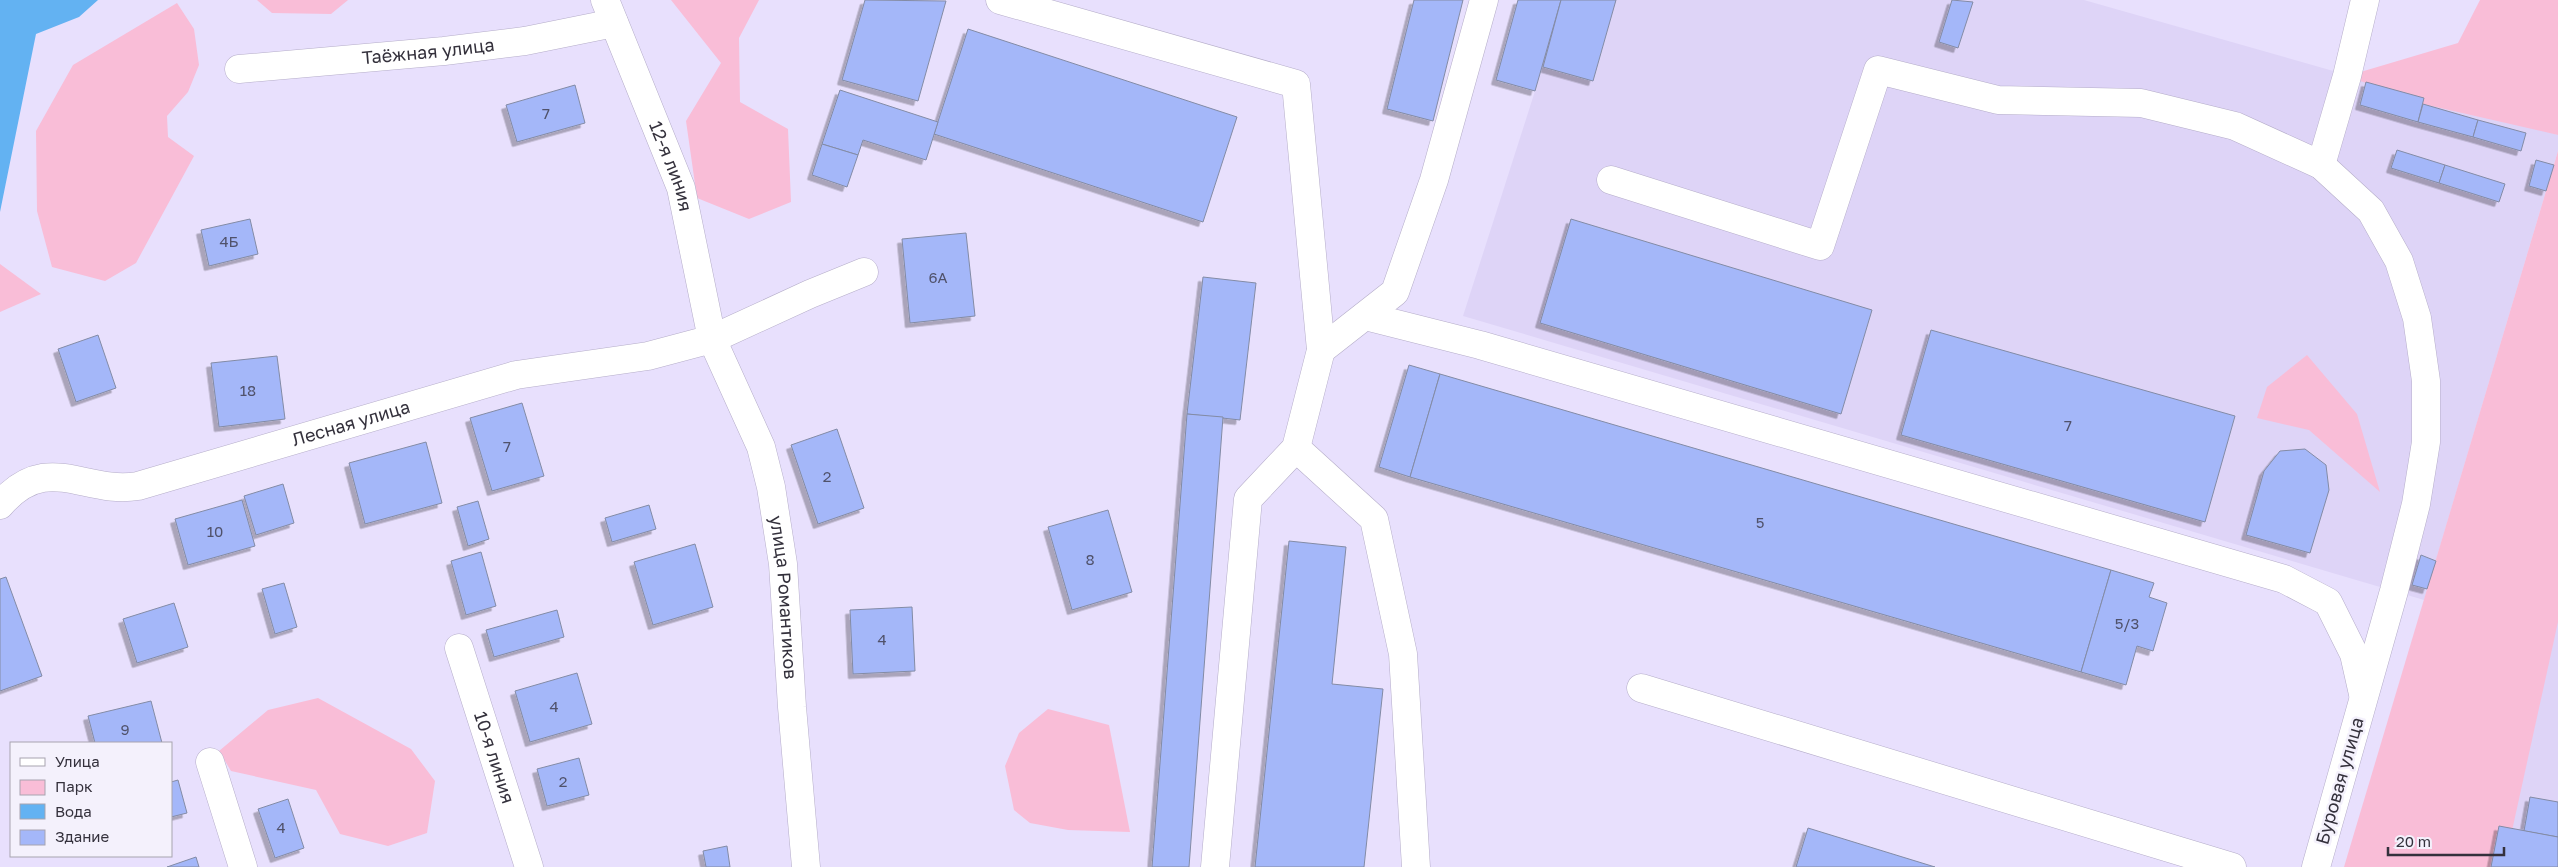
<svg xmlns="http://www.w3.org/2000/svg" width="2558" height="867" viewBox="0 0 2558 867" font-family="'Golos Text',sans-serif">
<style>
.built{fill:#ded4f7}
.green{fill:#f9bdd7}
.water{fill:#63b2f2}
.building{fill:#a4b7f9;stroke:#838ba5;filter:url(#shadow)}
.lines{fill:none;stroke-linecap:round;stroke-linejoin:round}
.minor-casing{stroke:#b5adc9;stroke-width:29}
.minor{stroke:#fff;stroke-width:28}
.labels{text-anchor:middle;stroke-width:5;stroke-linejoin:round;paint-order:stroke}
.number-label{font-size:15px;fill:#50526b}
.street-label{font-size:18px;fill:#34313c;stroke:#f4f1fc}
</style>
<defs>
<filter id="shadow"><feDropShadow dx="-4.5" dy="4.5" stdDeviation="0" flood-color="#0004"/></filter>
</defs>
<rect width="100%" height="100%" fill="#e8e0fd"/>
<g class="built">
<path d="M 1561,0 L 2084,0 L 2558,135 L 2558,151 L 2424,600 L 1463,316 L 1535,91 Z"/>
<path d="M 2558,587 L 2558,867 L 2491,867 Z"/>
</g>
<g class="green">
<path d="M 257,0 L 348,0 L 331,14 L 272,13 Z"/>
<path d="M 671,0 L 759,0 L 739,38 L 740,102 L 788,129 L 791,202 L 749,219 L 697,198 L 686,121 L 721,63 Z"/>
<path d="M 2480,0 L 2558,0 L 2558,135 L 2423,104 L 2347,76 L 2458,43 Z"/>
<path d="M 177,3 L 194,29 L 199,65 L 188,92 L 167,116 L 168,137 L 194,156 L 136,263 L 105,281 L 52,267 L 37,211 L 36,131 L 73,65 Z"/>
<path d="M 2558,151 L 2558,622 L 2504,867 L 2344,867 Z"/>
<path d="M 0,264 L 41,294 L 0,312 Z"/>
<path d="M 2307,355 L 2357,414 L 2380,492 L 2309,430 L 2257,418 L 2267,387 Z"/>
<path d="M 318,698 L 411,749 L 435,781 L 427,833 L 388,846 L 340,834 L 316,790 L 231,771 L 219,751 L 268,710 Z"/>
<path d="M 1048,709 L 1109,725 L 1130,832 L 1068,830 L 1030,823 L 1014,810 L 1005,766 L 1019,733 Z"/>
</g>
<path class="water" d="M 0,0 L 98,0 L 79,17 L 36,34 L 0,212 Z"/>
<g class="building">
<path d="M 865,0 L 946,1 L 918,101 L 842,80 Z"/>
<path d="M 1414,0 L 1463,0 L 1433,121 L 1387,109 Z"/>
<path d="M 1518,0 L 1561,0 L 1535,91 L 1496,80 Z"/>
<path d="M 1561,0 L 1616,0 L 1593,81 L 1543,67 Z"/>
<path d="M 1952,0 L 1973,2 L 1958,48 L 1939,42 Z"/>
<path d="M 968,29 L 1237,117 L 1203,222 L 934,134 Z"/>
<path d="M 2366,82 L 2424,98 L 2418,122 L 2360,105 Z"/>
<path d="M 575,85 L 585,123 L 517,142 L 506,105 Z"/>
<path d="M 840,90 L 938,122 L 926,160 L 863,140 L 858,155 L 822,144 Z"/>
<path d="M 2423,104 L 2478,120 L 2473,137 L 2418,122 Z"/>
<path d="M 2478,120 L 2526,133 L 2521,151 L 2473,137 Z"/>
<path d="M 822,144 L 858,155 L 847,187 L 812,175 Z"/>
<path d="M 2397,150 L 2445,165 L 2439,183 L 2391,168 Z"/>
<path d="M 2536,160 L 2554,165 L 2546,191 L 2529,186 Z"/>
<path d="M 2445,165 L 2505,184 L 2499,202 L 2439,183 Z"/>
<path d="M 250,219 L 258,254 L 209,266 L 201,230 Z"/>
<path d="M 1571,219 L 1872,310 L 1841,414 L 1540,323 Z"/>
<path d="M 966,233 L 975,316 L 910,323 L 902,239 Z"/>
<path d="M 1203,277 L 1256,283 L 1240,420 L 1187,414 Z"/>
<path d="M 1931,330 L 2235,416 L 2205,522 L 1901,435 Z"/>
<path d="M 98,335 L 116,388 L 76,402 L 58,349 Z"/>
<path d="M 277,356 L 285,419 L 219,427 L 211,363 Z"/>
<path d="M 1409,365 L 1440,374 L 1410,477 L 1379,467 Z"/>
<path d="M 1440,374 L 2111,570 L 2081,672 L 1410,477 Z"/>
<path d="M 522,403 L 544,476 L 492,491 L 470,418 Z"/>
<path d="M 1187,414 L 1223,417 L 1189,867 L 1152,867 Z"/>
<path d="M 837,429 L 864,508 L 818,524 L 791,445 Z"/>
<path d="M 426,442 L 442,503 L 365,524 L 349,463 Z"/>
<path d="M 2305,449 L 2326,465 L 2329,490 L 2310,553 L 2246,535 L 2264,471 L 2280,451 Z"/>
<path d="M 283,484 L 294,523 L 256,535 L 244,496 Z"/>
<path d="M 242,500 L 255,546 L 188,565 L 175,519 Z"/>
<path d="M 478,501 L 489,539 L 468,546 L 457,507 Z"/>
<path d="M 649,505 L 656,529 L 612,542 L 605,518 Z"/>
<path d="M 1108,510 L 1132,592 L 1072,610 L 1048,527 Z"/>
<path d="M 1289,541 L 1346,547 L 1332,684 L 1383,689 L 1364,867 L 1255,867 Z"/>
<path d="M 695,544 L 713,607 L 653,625 L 634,562 Z"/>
<path d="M 481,552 L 496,606 L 466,615 L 451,561 Z"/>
<path d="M 2421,555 L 2436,561 L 2427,589 L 2412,585 Z"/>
<path d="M 2111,570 L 2154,583 L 2149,597 L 2167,603 L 2153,651 L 2137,646 L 2126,685 L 2081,672 Z"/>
<path d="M 6,577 L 42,676 L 0,691 L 0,579 Z"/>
<path d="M 284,583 L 297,627 L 275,634 L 262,589 Z"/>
<path d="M 174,603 L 188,647 L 137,663 L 123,619 Z"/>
<path d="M 912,607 L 915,671 L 853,674 L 850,610 Z"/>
<path d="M 557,610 L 564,637 L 494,657 L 486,630 Z"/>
<path d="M 577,673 L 592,724 L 530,742 L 515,691 Z"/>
<path d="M 151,701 L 162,743 L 95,743 L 88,716 Z"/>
<path d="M 579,758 L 589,795 L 547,806 L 537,769 Z"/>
<path d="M 178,780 L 187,813 L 171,817 L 171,782 Z"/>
<path d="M 2530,797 L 2558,802 L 2558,837 L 2524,831 Z"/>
<path d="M 288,799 L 304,848 L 275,858 L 258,809 Z"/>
<path d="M 2499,826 L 2558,837 L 2558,867 L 2491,867 Z"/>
<path d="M 1808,828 L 1935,867 L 1796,867 Z"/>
<path d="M 727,846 L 730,867 L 706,867 L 703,851 Z"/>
<path d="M 196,857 L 199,867 L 167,867 Z"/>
</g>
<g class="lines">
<defs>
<g id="minor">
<path id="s1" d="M 605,0 L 681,188 L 712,339 L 761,447 L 771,487 L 783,564 L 792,707 L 806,867"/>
<path d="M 1000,0 L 1296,84 L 1321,350 L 1296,448 L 1248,499 L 1215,867"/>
<path id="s2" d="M 239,69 L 444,51 L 525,41 L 614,23"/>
<path d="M 2321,165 L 2347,76 L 2365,0"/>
<path d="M 1611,180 L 1820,246 L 1878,70 L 1998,100 L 2141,103 L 2235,126 L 2321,165 L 2371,211 L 2399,261 L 2417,318 L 2426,381 L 2426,442 L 2416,504 L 2394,591 L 2316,867"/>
<path d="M 1365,316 L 1480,345 L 2284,579 L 2328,602 L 2354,654 L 2363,694"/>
<path d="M 1321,350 L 1395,292 L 1434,180 L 1484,0"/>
<path d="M 1296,448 L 1374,519 L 1403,654 L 1416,867"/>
<path id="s3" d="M 0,505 C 47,450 84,495 138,486 L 516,375 L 648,356 L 712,339 L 810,294 L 864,272"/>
<path id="s4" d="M 459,648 L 529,867"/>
<path d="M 1641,688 L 2232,867"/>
<path d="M 210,762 L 243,867"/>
</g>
</defs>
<use href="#minor" class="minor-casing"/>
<use href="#minor" class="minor"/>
</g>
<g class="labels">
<g class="number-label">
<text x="546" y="119">7</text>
<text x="229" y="247">4Б</text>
<text x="938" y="283">6А</text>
<text x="248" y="396">18</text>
<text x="2068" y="431">7</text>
<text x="507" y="452">7</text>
<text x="827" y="482">2</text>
<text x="1760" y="528">5</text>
<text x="215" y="537">10</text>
<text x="1090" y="565">8</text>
<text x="2127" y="629">5/3</text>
<text x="882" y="645">4</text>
<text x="554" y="712">4</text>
<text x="125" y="735">9</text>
<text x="563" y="787">2</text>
<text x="281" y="833">4</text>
</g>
<g class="street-label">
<text dy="6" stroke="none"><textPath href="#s2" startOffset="190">Таёжная улица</textPath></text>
<text dy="6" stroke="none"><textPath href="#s1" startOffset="179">12-я линия</textPath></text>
<text dy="6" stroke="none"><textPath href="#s3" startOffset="370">Лесная улица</textPath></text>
<text dy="6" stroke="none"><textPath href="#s1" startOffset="628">улица Романтиков</textPath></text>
<text dy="6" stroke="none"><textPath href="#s4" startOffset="115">10-я линия</textPath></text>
<text transform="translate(2340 781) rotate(-74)" y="6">Буровая улица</text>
</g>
</g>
<rect x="10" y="742" width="162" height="115" fill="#f4f1fc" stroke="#a7a4af"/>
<rect x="20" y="758" width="25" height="8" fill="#ffffff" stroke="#a7a4af"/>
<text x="55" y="767" font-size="15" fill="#34313c">Улица</text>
<rect x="20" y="780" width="25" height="15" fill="#f9bdd7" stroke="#a7a4af"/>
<text x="55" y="792" font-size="15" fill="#34313c">Парк</text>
<rect x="20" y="804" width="25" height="15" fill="#63b2f2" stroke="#a7a4af"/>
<text x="55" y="817" font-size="15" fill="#34313c">Вода</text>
<rect x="20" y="830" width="25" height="15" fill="#a4b7f9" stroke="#a7a4af"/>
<text x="55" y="842" font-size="15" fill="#34313c">Здание</text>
<path d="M2388 847v8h116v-8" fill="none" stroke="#34313c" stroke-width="2.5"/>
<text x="2396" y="847" font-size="15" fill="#34313c" stroke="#f4f1fc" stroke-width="4" paint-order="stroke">20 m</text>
</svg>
